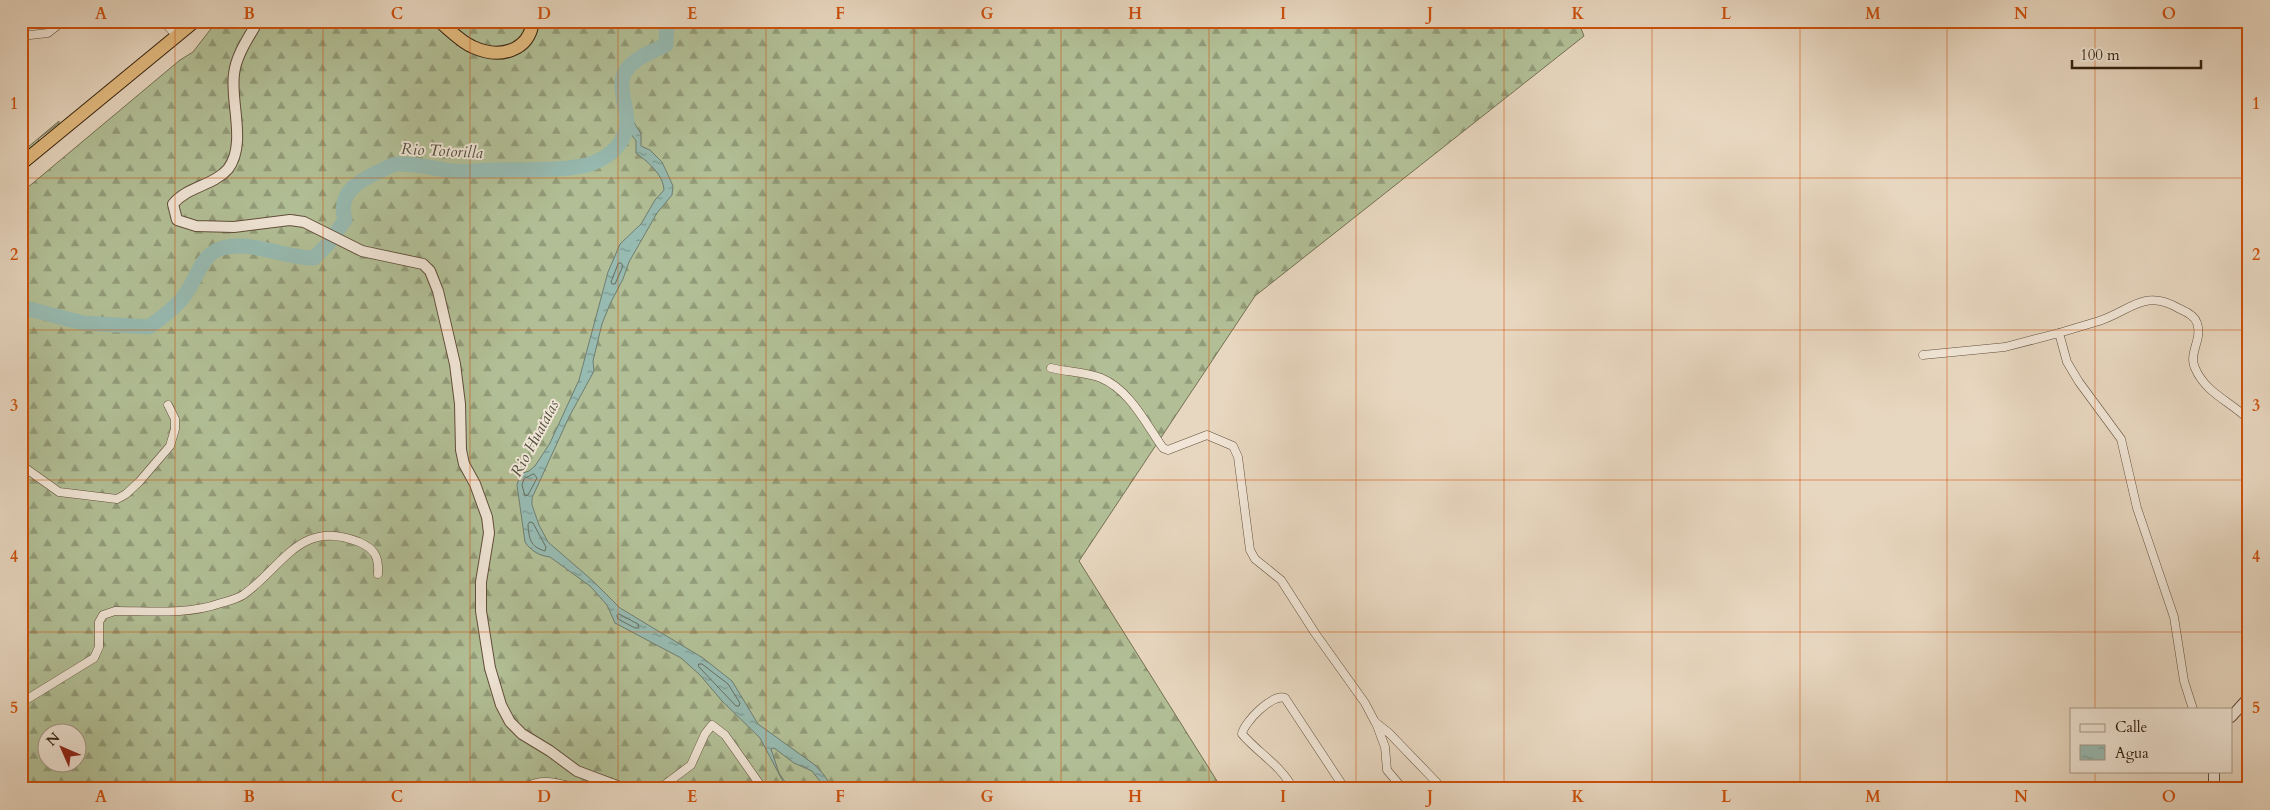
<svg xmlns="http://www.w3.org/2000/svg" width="2270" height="810" viewBox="0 0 2270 810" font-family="Cardo,serif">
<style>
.grass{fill:url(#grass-dots);stroke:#737052}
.forest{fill:url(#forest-firs);stroke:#737052;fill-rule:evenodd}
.water{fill:url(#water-ripples);stroke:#6f7d6f}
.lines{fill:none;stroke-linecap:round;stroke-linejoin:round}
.shore{stroke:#666e5f;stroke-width:1}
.river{stroke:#97bab1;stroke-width:15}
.minor-casing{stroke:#614e3a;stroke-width:9}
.tertiary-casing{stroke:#614e3a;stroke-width:12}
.trunk-casing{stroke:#34210d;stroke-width:14}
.minor{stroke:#f0e5d6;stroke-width:8}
.tertiary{stroke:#f0e5d6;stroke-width:10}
.trunk{stroke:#e4bc80;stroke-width:12}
.grid{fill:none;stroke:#cd510c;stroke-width:1;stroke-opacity:0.55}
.labels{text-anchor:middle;stroke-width:4;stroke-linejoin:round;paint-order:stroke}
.water-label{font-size:16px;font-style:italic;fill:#524f3e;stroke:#f0e5d6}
.neatline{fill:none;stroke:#cd510c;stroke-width:2}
.grid-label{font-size:16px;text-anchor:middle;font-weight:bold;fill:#cd510c}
</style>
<defs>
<pattern id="grass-dots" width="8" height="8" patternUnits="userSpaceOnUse" patternTransform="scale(1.25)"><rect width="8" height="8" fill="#b2bf96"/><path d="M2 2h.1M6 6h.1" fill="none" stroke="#929b79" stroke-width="1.8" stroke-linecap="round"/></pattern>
<pattern id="forest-firs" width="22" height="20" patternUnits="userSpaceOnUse" patternTransform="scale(1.25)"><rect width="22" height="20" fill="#b2bf96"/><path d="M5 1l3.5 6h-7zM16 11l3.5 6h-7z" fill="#929b79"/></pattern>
<pattern id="water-ripples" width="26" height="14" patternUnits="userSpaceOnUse" patternTransform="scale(1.25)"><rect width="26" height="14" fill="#97bab1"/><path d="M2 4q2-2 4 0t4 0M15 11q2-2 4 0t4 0" fill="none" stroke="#7c978e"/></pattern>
</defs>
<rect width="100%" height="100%" fill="#e8d7c0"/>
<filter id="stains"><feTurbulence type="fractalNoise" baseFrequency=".004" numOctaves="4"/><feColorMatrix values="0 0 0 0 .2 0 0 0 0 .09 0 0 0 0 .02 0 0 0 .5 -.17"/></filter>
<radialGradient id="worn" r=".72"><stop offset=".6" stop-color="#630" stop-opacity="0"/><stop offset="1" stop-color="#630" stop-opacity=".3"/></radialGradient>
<path class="grass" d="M 59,121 L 59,123 L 38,139 L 39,141 L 21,156 L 21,153 Z"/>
<path class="forest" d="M 217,21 L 1578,21 L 1584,36 L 1255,296 L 1079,561 L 1222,789 L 21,789 L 21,193 L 180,60 L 193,52 ZM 48,732 L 78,732 L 78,762 L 48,762 Z"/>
<path class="water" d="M 632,119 L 641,134 L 641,146 L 650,150 L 662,162 L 673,186 L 672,195 L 657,213 L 629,262 L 623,279 L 610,304 L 602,324 L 593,361 L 594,371 L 569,417 L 532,498 L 532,505 L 539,525 L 548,542 L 593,581 L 620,608 L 703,658 L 732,681 L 758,724 L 815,765 L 824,775 L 833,789 L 826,789 L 812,771 L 794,763 L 774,748 L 771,749 L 779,773 L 790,789 L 787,789 L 760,738 L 722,701 L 700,675 L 681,658 L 615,623 L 607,605 L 590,586 L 550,557 C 540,556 531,551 525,542 L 517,485 L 520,474 L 529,471 L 535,466 L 550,443 L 579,380 L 608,272 L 620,244 L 641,224 L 655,200 L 664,190 C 663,174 647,161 636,153 L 636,141 L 628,130 Z"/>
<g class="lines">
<g class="shore">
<path d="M 621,263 L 623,266 L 615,284 L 612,284 L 611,282 L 618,264 Z"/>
<path d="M 534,474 L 537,478 L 528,495 L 525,496 L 522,485 L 524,479 Z"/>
<path d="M 530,522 L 533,523 L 546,547 L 545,551 C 530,547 529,538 528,525 Z"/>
<path d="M 619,614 L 638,624 L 639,628 L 635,628 L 618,619 L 617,616 Z"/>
<path d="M 699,664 L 702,664 L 728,684 L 740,703 L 739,706 L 736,706 L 699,667 Z"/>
</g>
<path class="river" d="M 21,307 L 83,323 L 149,327 C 160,319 172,310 181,300 C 203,274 198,244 242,246 C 266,247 289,258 314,258 L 328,244 L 345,220 C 338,194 355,183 376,173 C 384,170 389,165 397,164 C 416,163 435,169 454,171 C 468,172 482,170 496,170 C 522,169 550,171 576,167 C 599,164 624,150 627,124 C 628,107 615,84 627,69 C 637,57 653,51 666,45 L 667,21"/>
<defs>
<g id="minor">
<path d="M 163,21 L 176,35"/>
<path d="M 21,36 L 48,33 L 63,21"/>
<path d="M 2059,333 C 2072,329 2086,325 2099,321 C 2132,310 2144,288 2180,309 C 2187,312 2195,316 2197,323 C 2203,339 2188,353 2195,368 C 2206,394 2232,402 2249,420"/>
<path d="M 1923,355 L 2005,347 L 2059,333 L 2067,362 L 2079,382 L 2121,439 L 2137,508 L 2174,617 L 2184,681 L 2193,709"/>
<path d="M 1051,368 C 1067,372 1086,372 1101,378 C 1130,390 1146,424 1163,448 L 1168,450 L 1207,435 L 1233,446 L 1238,457 L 1250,550 L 1255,559 L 1281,580 L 1315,633 L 1365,703 L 1375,722 L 1389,733 L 1443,789"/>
<path d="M 21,465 L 59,492 L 117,499 L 126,494 L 139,482 L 170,446 L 175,429 L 175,419 L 168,405"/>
<path d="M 21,703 L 94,658 L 99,647 L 99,622 L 103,615 L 115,611 C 150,611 188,615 221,603 C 228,601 237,599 243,595 C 283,567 300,518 359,542 C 375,549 379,557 378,574"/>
<path d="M 1376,723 L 1385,747 L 1387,770 L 1403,789"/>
<path d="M 522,789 C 545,775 557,785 580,788 C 591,789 602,786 612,783"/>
<path d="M 659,789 L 691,765 L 705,734 L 712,725 L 725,735 L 763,789"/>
<path d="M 1293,789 C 1282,766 1258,753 1242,734 C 1244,722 1273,693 1285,698 L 1345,789"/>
</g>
<g id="tertiary">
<path d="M 258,21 C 249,37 236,55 234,74 C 230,102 247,144 228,169 C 213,186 188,186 173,204 L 177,220 L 196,226 L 234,227 L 290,220 L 304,222 L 362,251 L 423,264 L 430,271 L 438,291 L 455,364 L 460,404 L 461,450 L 464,464 L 475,484 L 487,517 L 489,533 L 481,582 L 481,611 L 490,668 L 501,705 L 510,722 L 522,734 L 550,751 L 577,771 L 625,789"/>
<path d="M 2231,717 L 2249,697"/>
<path d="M 2214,789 L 2214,771"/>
</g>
<g id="trunk">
<path d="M 439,21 C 450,30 461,42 473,47 C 499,59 529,52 533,21"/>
<path d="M 21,164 L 195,21"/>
</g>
</defs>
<use href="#minor" class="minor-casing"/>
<use href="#tertiary" class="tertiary-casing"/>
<use href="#trunk" class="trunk-casing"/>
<use href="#minor" class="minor"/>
<use href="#tertiary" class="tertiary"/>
<use href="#trunk" class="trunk"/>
</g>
<path class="grid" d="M 175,21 L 175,789M 323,21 L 323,789M 470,21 L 470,789M 618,21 L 618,789M 766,21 L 766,789M 914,21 L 914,789M 1061,21 L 1061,789M 1209,21 L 1209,789M 1356,21 L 1356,789M 1504,21 L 1504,789M 1652,21 L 1652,789M 1800,21 L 1800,789M 1947,21 L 1947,789M 2095,21 L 2095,709M 21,178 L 2249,178M 21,330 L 2249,330M 21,480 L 2249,480M 21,632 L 2249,632M 2095,771 L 2095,789"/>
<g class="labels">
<g class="water-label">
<text transform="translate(442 150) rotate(3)" y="6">Rio Totorilla</text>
<text transform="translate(534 438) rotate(-62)" y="6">Rio Huatatas</text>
</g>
</g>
<rect width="2270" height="810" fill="none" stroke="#e8d7c0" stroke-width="55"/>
<rect x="2070" y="708" width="162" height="65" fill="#f0e5d6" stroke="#a59786"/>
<rect x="2080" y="724" width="25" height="8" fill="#f0e5d6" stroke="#a59786"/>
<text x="2115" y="732" font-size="15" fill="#34210d">Calle</text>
<rect x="2080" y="745" width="25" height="15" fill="url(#water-ripples)" stroke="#a59786"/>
<text x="2115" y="758" font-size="15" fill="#34210d">Agua</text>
<g transform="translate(62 748) rotate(315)"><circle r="24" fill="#f0e5d6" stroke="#a59786"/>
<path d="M0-4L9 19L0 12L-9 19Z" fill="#8f2418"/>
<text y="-8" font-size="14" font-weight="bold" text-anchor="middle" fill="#34210d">N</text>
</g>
<path d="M2072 60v8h129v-8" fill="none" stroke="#34210d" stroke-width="2.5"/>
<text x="2080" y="60" font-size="15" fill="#34210d" stroke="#f0e5d6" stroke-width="4" paint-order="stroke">100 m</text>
<rect x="28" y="28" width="2214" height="754" class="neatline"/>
<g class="grid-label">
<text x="101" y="19">A</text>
<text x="249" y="19">B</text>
<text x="397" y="19">C</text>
<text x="544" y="19">D</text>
<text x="692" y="19">E</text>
<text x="840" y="19">F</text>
<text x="987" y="19">G</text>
<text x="1135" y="19">H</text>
<text x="1283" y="19">I</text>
<text x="1430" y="19">J</text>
<text x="1578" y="19">K</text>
<text x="1726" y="19">L</text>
<text x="1873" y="19">M</text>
<text x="2021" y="19">N</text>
<text x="2169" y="19">O</text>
<text x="14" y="109">1</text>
<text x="2256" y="109">1</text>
<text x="14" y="260">2</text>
<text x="2256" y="260">2</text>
<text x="14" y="411">3</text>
<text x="2256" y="411">3</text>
<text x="14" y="562">4</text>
<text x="2256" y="562">4</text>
<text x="14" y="713">5</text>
<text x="2256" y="713">5</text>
<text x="101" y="802">A</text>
<text x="249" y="802">B</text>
<text x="397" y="802">C</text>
<text x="544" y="802">D</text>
<text x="692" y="802">E</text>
<text x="840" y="802">F</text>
<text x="987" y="802">G</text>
<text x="1135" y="802">H</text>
<text x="1283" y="802">I</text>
<text x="1430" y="802">J</text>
<text x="1578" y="802">K</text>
<text x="1726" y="802">L</text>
<text x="1873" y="802">M</text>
<text x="2021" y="802">N</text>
<text x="2169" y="802">O</text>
</g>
<rect width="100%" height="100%" filter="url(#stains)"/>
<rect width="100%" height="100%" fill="url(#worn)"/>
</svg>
